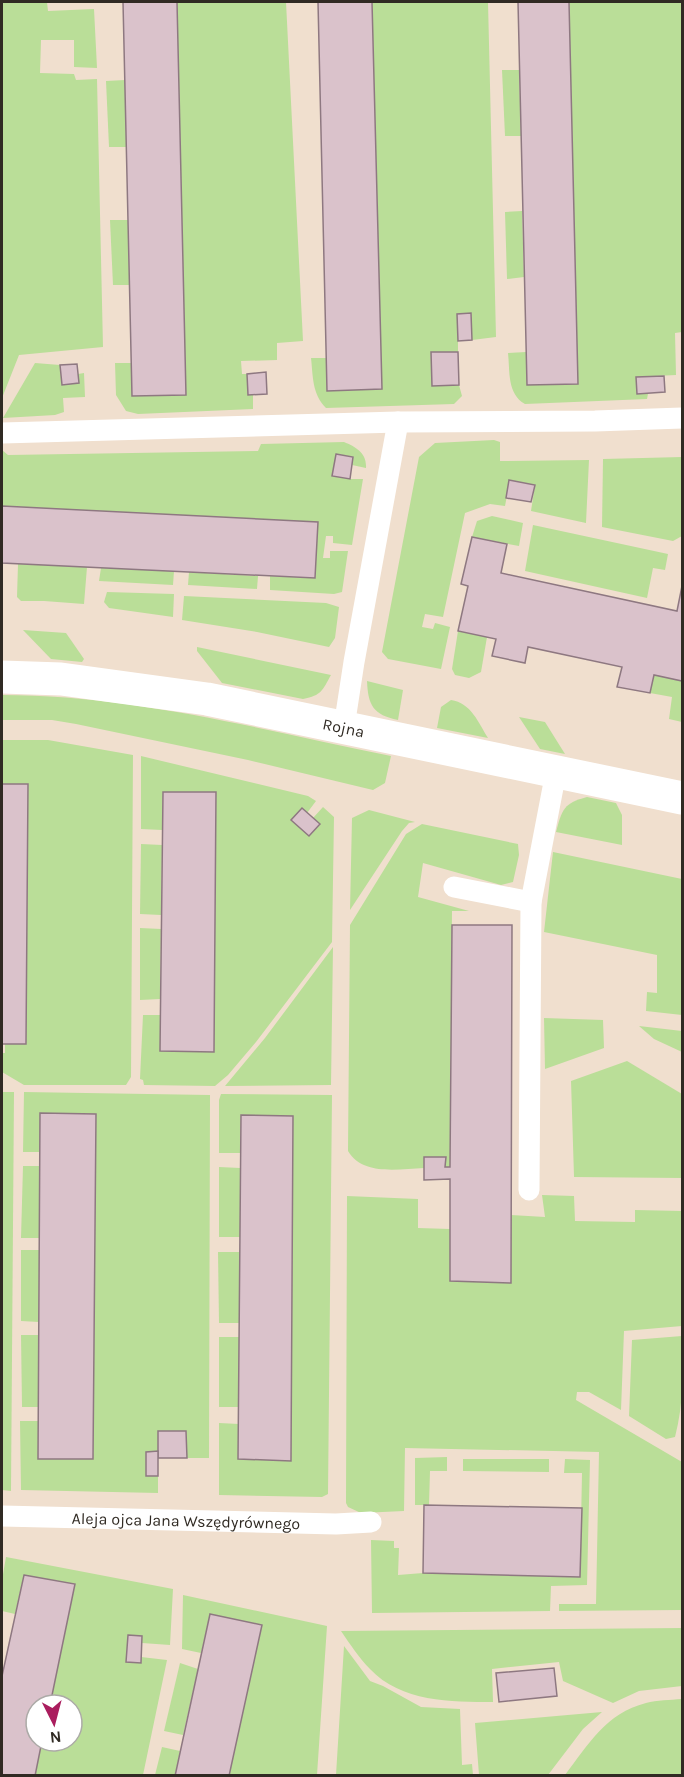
<svg xmlns="http://www.w3.org/2000/svg" width="684" height="1777" viewBox="0 0 684 1777" font-family="Karla,sans-serif">
<style>
.green{fill:#bade98}
.building{fill:#dac2cb;stroke:#8e7881;stroke-width:1.5}
.lines{fill:none;stroke-linecap:round;stroke-linejoin:round}
.service{stroke:#fff;stroke-width:21}
.tertiary{stroke:#fff;stroke-width:33}
.labels{text-anchor:middle;stroke-width:6;stroke-linejoin:round;paint-order:stroke}
.street-label{font-size:16px;fill:#302a23;stroke:#fff}
</style>
<rect width="100%" height="100%" fill="#f0dfce"/>
<g class="green">
<path d="M 2,2 L 47,2 L 48,11 L 94,9 L 97,68 L 74,67 L 74,40 L 41,40 L 40,73 L 74,74 L 76,80 L 97,79 L 103,347 L 19,355 L 2,398 Z"/>
<path d="M 177,2 L 286,2 L 303,341 L 277,343 L 277,360 L 241,361 L 242,374 L 247,374 L 248,395 L 253,394 L 253,409 L 138,414 L 126,411 L 116,395 L 115,363 L 132,363 L 133,396 L 186,395 Z"/>
<path d="M 372,2 L 488,2 L 496,337 L 472,340 L 471,314 L 458,314 L 458,352 L 432,353 L 432,386 L 459,385 L 462,396 L 454,404 L 326,408 C 312,394 313,376 311,358 L 327,358 L 382,389 Z"/>
<path d="M 569,2 L 682,2 L 682,332 L 675,333 L 676,375 L 636,377 L 637,393 L 648,394 L 647,399 L 525,404 C 507,394 510,371 508,353 L 526,352 L 527,385 L 578,384 Z"/>
<path d="M 502,70 L 519,70 L 521,136 L 505,136 Z"/>
<path d="M 125,80 L 127,147 L 109,147 L 106,81 Z"/>
<path d="M 522,211 L 524,277 L 507,279 L 505,212 Z"/>
<path d="M 110,220 L 128,220 L 130,285 L 113,285 Z"/>
<path d="M 35,363 L 60,365 L 62,385 L 78,383 L 78,374 L 84,373 L 85,397 L 63,398 L 64,412 L 55,415 L 3,418 Z"/>
<path d="M 494,440 L 500,442 L 500,461 L 589,460 L 586,523 L 531,511 L 535,485 L 510,480 L 505,506 L 490,504 L 465,513 L 443,617 L 425,614 L 422,627 L 433,629 L 435,623 L 450,627 L 441,669 L 388,659 L 382,652 L 419,457 L 435,443 Z"/>
<path d="M 344,442 C 356,447 367,453 366,468 L 352,465 L 353,457 L 336,454 L 332,476 L 350,479 L 363,479 L 352,545 L 333,543 L 333,536 L 326,536 L 323,558 L 330,558 L 330,551 L 348,551 L 342,592 L 334,594 L 270,590 L 270,576 L 315,578 L 318,522 L 2,506 L 2,450 L 8,455 L 258,451 L 261,444 Z"/>
<path d="M 682,457 L 682,536 L 673,541 L 602,527 L 603,459 Z"/>
<path d="M 492,516 L 523,523 L 519,546 L 472,537 L 477,521 Z"/>
<path d="M 533,525 L 668,554 L 665,570 L 653,568 L 647,598 L 525,571 Z"/>
<path d="M 18,564 L 87,567 L 84,604 L 44,601 L 21,601 L 17,597 Z"/>
<path d="M 101,568 L 174,571 L 173,585 L 99,581 Z"/>
<path d="M 189,572 L 258,576 L 257,589 L 188,585 Z"/>
<path d="M 107,592 L 174,594 L 173,617 L 109,608 L 104,602 Z"/>
<path d="M 184,596 L 326,603 L 339,607 L 335,638 L 329,647 L 257,632 L 182,620 Z"/>
<path d="M 23,630 L 66,633 L 84,659 L 82,662 L 51,659 Z"/>
<path d="M 458,631 L 487,637 L 481,672 L 469,678 L 455,675 L 452,669 Z"/>
<path d="M 197,647 L 331,675 C 322,691 322,695 303,699 L 222,683 L 197,651 Z"/>
<path d="M 654,675 L 682,681 L 682,722 L 669,719 L 672,697 L 650,693 Z"/>
<path d="M 367,681 L 403,690 L 398,720 C 373,715 368,705 367,681 Z"/>
<path d="M 2,695 C 133,695 263,730 391,756 L 385,783 L 373,790 L 248,760 L 76,724 L 52,720 L 2,720 Z"/>
<path d="M 451,700 C 471,703 478,722 488,738 L 437,728 L 441,707 Z"/>
<path d="M 519,717 L 545,722 L 565,754 L 540,749 Z"/>
<path d="M 2,740 L 48,740 L 133,755 L 131,1077 L 126,1085 L 24,1085 L 2,1072 L 2,1053 L 5,1053 L 5,1044 L 26,1043 L 28,784 L 2,784 Z"/>
<path d="M 141,756 L 308,796 L 316,801 L 307,813 L 302,808 L 309,836 L 320,825 L 313,818 L 323,807 L 334,817 L 332,942 L 256,1042 L 228,1075 L 215,1086 L 144,1085 L 143,1080 L 140,1079 L 143,1015 L 160,1015 L 160,1051 L 214,1052 L 216,793 L 163,792 L 162,830 L 141,829 Z"/>
<path d="M 587,797 L 616,803 L 622,815 L 622,845 L 556,832 C 562,809 564,803 587,797 Z"/>
<path d="M 369,810 L 415,822 L 409,823 L 402,831 L 350,910 L 352,818 Z"/>
<path d="M 422,824 L 518,844 L 519,855 L 513,882 L 501,885 L 423,863 L 418,897 L 469,911 L 452,911 L 450,1167 L 445,1167 L 445,1157 L 424,1157 L 424,1168 C 398,1169 363,1176 348,1151 L 350,925 L 406,834 Z"/>
<path d="M 141,844 L 162,845 L 161,915 L 140,914 Z"/>
<path d="M 553,852 L 682,879 L 682,1015 L 646,1011 L 647,992 L 657,993 L 657,955 L 544,932 Z"/>
<path d="M 140,928 L 161,929 L 160,999 L 140,1000 Z"/>
<path d="M 333,947 L 331,1085 L 225,1086 L 265,1038 Z"/>
<path d="M 544,1018 L 603,1020 L 604,1048 L 545,1069 Z"/>
<path d="M 639,1026 L 682,1031 L 682,1052 L 654,1039 Z"/>
<path d="M 627,1061 L 682,1094 L 682,1178 L 574,1177 L 571,1081 Z"/>
<path d="M 2,1092 L 14,1092 L 11,1491 L 2,1490 Z"/>
<path d="M 24,1092 L 210,1095 L 209,1458 L 187,1458 L 186,1431 L 158,1431 L 158,1451 L 146,1452 L 147,1476 L 158,1476 L 158,1493 L 21,1490 L 20,1421 L 38,1421 L 38,1459 L 93,1459 L 96,1114 L 40,1113 L 40,1152 L 23,1152 Z"/>
<path d="M 221,1094 L 332,1095 L 328,1494 L 322,1497 L 219,1495 L 219,1423 L 239,1424 L 291,1460 L 293,1116 L 241,1115 L 240,1153 L 219,1153 L 219,1100 Z"/>
<path d="M 23,1166 L 40,1166 L 39,1238 L 21,1238 Z"/>
<path d="M 219,1167 L 240,1168 L 240,1237 L 219,1237 Z"/>
<path d="M 542,1195 L 574,1196 L 575,1221 L 635,1222 L 635,1210 L 682,1211 L 682,1326 L 624,1331 L 621,1410 L 589,1392 L 577,1392 L 576,1400 L 682,1462 L 682,1610 L 559,1611 L 559,1604 L 596,1604 L 599,1452 L 405,1448 L 404,1511 L 361,1513 L 348,1507 L 346,1503 L 347,1196 L 418,1199 L 418,1228 L 450,1229 L 450,1281 L 511,1283 L 511,1215 L 545,1217 Z"/>
<path d="M 21,1250 L 39,1250 L 39,1322 L 21,1321 Z"/>
<path d="M 218,1252 L 240,1252 L 239,1323 L 219,1323 Z"/>
<path d="M 21,1335 L 38,1335 L 38,1407 L 22,1407 Z"/>
<path d="M 682,1336 C 683,1370 684,1403 675,1437 L 666,1439 L 629,1416 L 632,1340 Z"/>
<rect x="219" y="1337" width="20" height="70"/>
<path d="M 447,1457 L 447,1471 L 430,1471 L 429,1505 L 415,1505 L 415,1458 Z"/>
<path d="M 463,1459 L 549,1459 L 549,1472 L 463,1471 Z"/>
<path d="M 565,1459 L 590,1460 L 587,1585 L 551,1586 L 550,1611 L 372,1613 L 371,1540 L 394,1541 L 394,1548 L 399,1548 L 398,1575 L 423,1573 L 580,1577 L 582,1473 L 564,1473 Z"/>
<path d="M 6,1557 L 173,1589 L 170,1645 L 142,1643 L 142,1636 L 128,1635 L 126,1662 L 141,1657 L 167,1660 L 143,1775 L 35,1775 L 42,1741 L 72,1741 L 72,1705 L 50,1705 L 75,1584 L 24,1575 L 15,1614 L 2,1611 L 2,1580 Z"/>
<path d="M 183,1595 L 327,1626 L 317,1775 L 229,1775 L 261,1625 L 210,1614 L 201,1653 L 182,1649 Z"/>
<path d="M 682,1628 L 682,1686 L 639,1691 L 613,1703 L 563,1681 L 559,1662 L 492,1669 L 493,1702 C 451,1702 401,1702 370,1669 C 359,1658 350,1644 341,1631 Z"/>
<path d="M 344,1646 L 370,1681 L 383,1686 L 421,1707 L 460,1709 L 462,1765 L 472,1764 L 473,1775 L 336,1775 Z"/>
<path d="M 180,1663 L 198,1669 L 183,1735 L 164,1731 Z"/>
<path d="M 682,1699 L 682,1775 L 565,1775 C 588,1745 606,1713 646,1703 C 657,1700 670,1700 682,1699 Z"/>
<path d="M 602,1712 L 583,1729 L 548,1775 L 479,1775 L 475,1723 Z"/>
<path d="M 162,1747 L 180,1751 L 175,1775 L 155,1775 Z"/>
</g>
<g class="building">
<path d="M 123,2 L 177,2 L 186,395 L 132,396 Z"/>
<path d="M 318,2 L 372,2 L 382,389 L 327,391 Z"/>
<path d="M 518,2 L 569,2 L 578,384 L 527,385 Z"/>
<path d="M 471,313 L 472,340 L 458,341 L 457,314 Z"/>
<path d="M 431,352 L 458,352 L 459,385 L 432,386 Z"/>
<path d="M 77,364 L 79,383 L 62,385 L 60,365 Z"/>
<path d="M 266,372 L 267,394 L 248,395 L 247,374 Z"/>
<path d="M 664,376 L 665,392 L 637,394 L 636,377 Z"/>
<path d="M 336,454 L 353,457 L 350,479 L 332,476 Z"/>
<path d="M 509,480 L 535,485 L 531,502 L 506,498 Z"/>
<path d="M 2,506 L 318,522 L 315,578 L 2,563 Z"/>
<path d="M 472,537 L 507,544 L 501,573 L 677,611 L 682,586 L 682,681 L 654,675 L 650,693 L 617,687 L 622,667 L 528,647 L 525,663 L 492,656 L 496,639 L 458,631 L 468,586 L 461,584 Z"/>
<path d="M 2,784 L 28,784 L 26,1044 L 2,1044 Z"/>
<path d="M 163,792 L 216,792 L 214,1052 L 160,1051 Z"/>
<path d="M 302,808 L 320,824 L 309,836 L 291,820 Z"/>
<path d="M 452,925 L 512,925 L 511,1283 L 450,1281 L 450,1179 L 424,1180 L 424,1157 L 446,1157 L 445,1167 L 450,1167 Z"/>
<path d="M 40,1113 L 96,1114 L 93,1459 L 38,1459 Z"/>
<path d="M 241,1115 L 293,1116 L 291,1461 L 238,1459 Z"/>
<path d="M 158,1431 L 186,1431 L 187,1458 L 158,1458 Z"/>
<path d="M 158,1451 L 158,1476 L 146,1476 L 146,1452 Z"/>
<path d="M 424,1505 L 582,1508 L 580,1577 L 423,1573 Z"/>
<path d="M 24,1575 L 75,1584 L 50,1705 L 36,1705 L 36,1741 L 42,1741 L 35,1776 L 2,1776 L 2,1676 Z"/>
<path d="M 210,1614 L 262,1625 L 229,1776 L 175,1776 Z"/>
<path d="M 128,1635 L 142,1636 L 141,1663 L 126,1662 Z"/>
<path d="M 554,1668 L 557,1696 L 499,1702 L 496,1673 Z"/>
</g>
<g class="lines">
<g class="service">
<path d="M 2,433 L 398,422 L 595,421 L 682,418"/>
<path d="M 344,727 L 354,662 L 398,422"/>
<path d="M 454,887 L 531,902"/>
<path d="M 529,1190 L 531,902 L 556,772"/>
<path id="s1" d="M 2,1516 L 336,1524 L 371,1522"/>
</g>
<path class="tertiary" id="s2" d="M 2,677 L 61,679 L 207,699 L 682,798"/>
</g>
<g class="labels">
<g class="street-label">
<text dy="6" stroke="none"><textPath href="#s2" startOffset="346">Rojna</textPath></text>
<text dy="6" stroke="none"><textPath href="#s1" startOffset="184">Aleja ojca Jana Wszędyrównego</textPath></text>
</g>
</g>
<rect width="684" height="1777" fill="none" stroke="#302a23" stroke-width="6"/>
<g transform="translate(54 1723) rotate(174)"><circle r="28" fill="#ffffff" stroke="#acaaa7" stroke-width="1.5"/>
<path d="M0-4.5L10 22L0 15L-10 22Z" fill="#aa1d5e"/>
<text y="-9" font-size="16" font-weight="bold" text-anchor="middle" fill="#302a23">N</text>
</g>
</svg>
